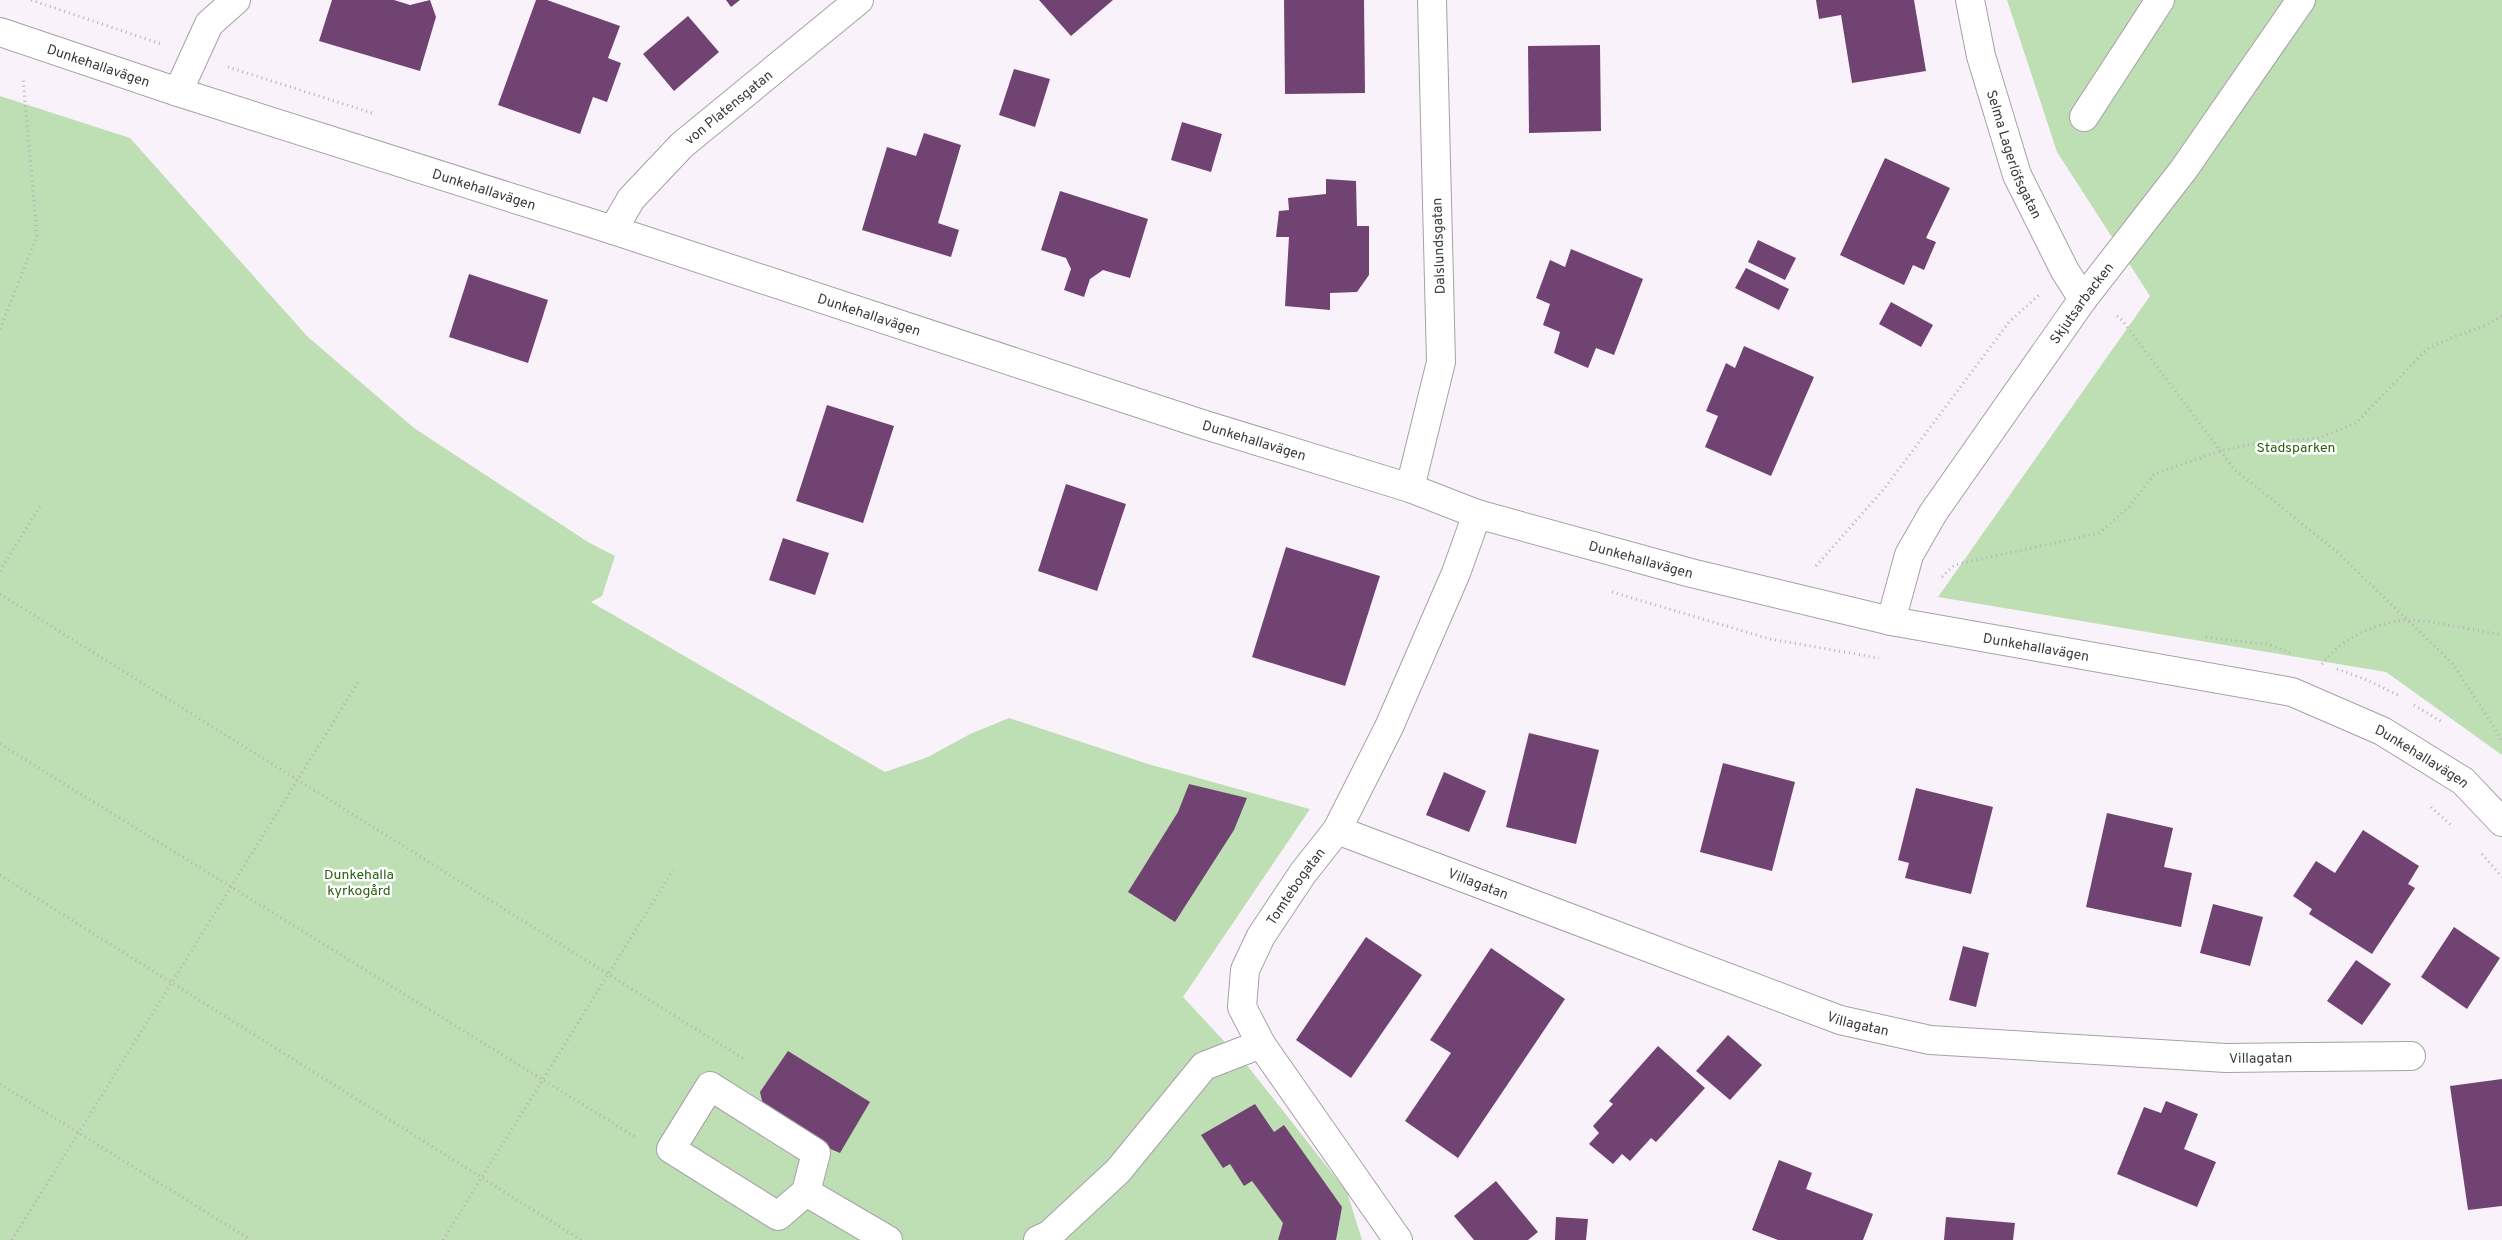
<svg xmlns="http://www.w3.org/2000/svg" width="2502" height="1240" viewBox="0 0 2502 1240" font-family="Overpass,sans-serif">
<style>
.green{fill:#bedfb4}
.building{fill:#714373}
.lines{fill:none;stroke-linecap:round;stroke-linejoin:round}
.minor-casing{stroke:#a7a0a7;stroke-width:30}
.path{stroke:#b7b0b7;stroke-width:3;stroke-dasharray:1 4;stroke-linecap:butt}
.minor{stroke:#fff;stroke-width:28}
.labels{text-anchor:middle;stroke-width:5;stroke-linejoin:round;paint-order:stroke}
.street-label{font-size:14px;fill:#3d3a3d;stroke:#fff}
.park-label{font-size:14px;fill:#285f0c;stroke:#fff}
</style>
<rect width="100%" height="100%" fill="#faf2fa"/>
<g class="green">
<path d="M 2007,0 L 2502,0 L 2502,755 L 2386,672 L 1938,597 L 2150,296 L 2057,152 Z"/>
<path d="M 0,96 L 130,138 L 308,337 L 414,428 L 588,542 L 615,556 L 602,596 L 591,602 L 885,772 L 928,757 L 970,734 L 1009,718 L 1148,764 L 1310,809 L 1183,997 L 1250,1069 L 1347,1192 L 1362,1240 L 0,1240 Z"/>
</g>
<g class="building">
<path d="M 332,0 L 394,0 L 410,5 L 430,0 L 436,17 L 420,71 L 319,41 Z"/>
<path d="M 536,0 L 547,0 L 620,26 L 608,58 L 621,63 L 607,102 L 593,97 L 580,134 L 498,105 Z"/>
<path d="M 726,0 L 740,0 L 731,7 Z"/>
<path d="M 1039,0 L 1113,0 L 1071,36 Z"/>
<path d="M 1284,0 L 1364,0 L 1365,93 L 1285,94 Z"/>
<path d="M 1816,0 L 1914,0 L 1926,71 L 1852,83 L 1841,15 L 1819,19 Z"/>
<path d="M 688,16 L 719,52 L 674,91 L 643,54 Z"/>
<path d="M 1600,45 L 1601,131 L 1529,133 L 1528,46 Z"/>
<path d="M 1014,69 L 1050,79 L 1035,127 L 999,115 Z"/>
<path d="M 1182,122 L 1222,134 L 1211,172 L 1171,160 Z"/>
<path d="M 924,133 L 961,145 L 938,223 L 959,230 L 951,257 L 862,230 L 887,147 L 916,156 Z"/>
<path d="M 1885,158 L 1950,188 L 1926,238 L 1936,242 L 1924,270 L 1913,265 L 1904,285 L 1840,255 Z"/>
<path d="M 1326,179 L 1356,181 L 1357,226 L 1369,226 L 1369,275 L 1357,292 L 1330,293 L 1330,310 L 1285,306 L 1289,237 L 1276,237 L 1279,211 L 1289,210 L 1288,198 L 1326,194 Z"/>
<path d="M 1060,191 L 1148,219 L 1130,278 L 1103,270 L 1090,279 L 1084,297 L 1064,290 L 1071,269 L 1066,258 L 1041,250 Z"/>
<path d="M 1758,240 L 1796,258 L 1785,280 L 1748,262 Z"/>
<path d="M 1571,249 L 1643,279 L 1614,355 L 1596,348 L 1588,368 L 1554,353 L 1560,332 L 1543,325 L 1550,304 L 1536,298 L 1550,260 L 1565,267 Z"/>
<path d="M 1746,268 L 1789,289 L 1779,310 L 1735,288 Z"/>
<path d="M 469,274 L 548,300 L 528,363 L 449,337 Z"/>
<path d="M 1891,302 L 1933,325 L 1921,347 L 1879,324 Z"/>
<path d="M 1744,346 L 1814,377 L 1771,476 L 1705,447 L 1718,416 L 1706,411 L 1726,363 L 1735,368 Z"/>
<path d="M 827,405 L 894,426 L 863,523 L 796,501 Z"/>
<path d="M 1066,484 L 1126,504 L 1097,591 L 1038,571 Z"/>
<path d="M 783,538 L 829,553 L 815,595 L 769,580 Z"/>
<path d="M 1286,547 L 1380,576 L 1345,686 L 1252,657 Z"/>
<path d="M 1529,733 L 1599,750 L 1576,844 L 1506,827 Z"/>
<path d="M 1723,763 L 1795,782 L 1772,871 L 1700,852 Z"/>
<path d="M 1444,772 L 1486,791 L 1469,832 L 1426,815 Z"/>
<path d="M 1189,784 L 1247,798 L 1234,830 L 1175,922 L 1128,892 L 1178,812 Z"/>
<path d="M 1916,788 L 1993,807 L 1971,894 L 1905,878 L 1909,863 L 1898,860 Z"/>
<path d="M 2107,813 L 2173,828 L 2164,867 L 2192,873 L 2181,927 L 2086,907 Z"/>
<path d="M 2363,830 L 2419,866 L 2408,884 L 2415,888 L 2372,954 L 2309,914 L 2312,909 L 2293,896 L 2316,861 L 2335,873 Z"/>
<path d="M 2213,904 L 2263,917 L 2250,966 L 2200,953 Z"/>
<path d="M 2454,927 L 2500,958 L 2467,1009 L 2421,977 Z"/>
<path d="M 1366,937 L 1422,975 L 1351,1078 L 1296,1040 Z"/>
<path d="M 1963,946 L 1989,953 L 1976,1007 L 1949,1000 Z"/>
<path d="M 1491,948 L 1565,999 L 1458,1158 L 1405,1121 L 1451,1053 L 1430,1040 Z"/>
<path d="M 2356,960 L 2391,984 L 2362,1025 L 2327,1001 Z"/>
<path d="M 1728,1035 L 1762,1065 L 1730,1100 L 1696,1071 Z"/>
<path d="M 1658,1046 L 1705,1088 L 1656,1142 L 1651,1138 L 1630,1161 L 1622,1154 L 1613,1164 L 1589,1144 L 1599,1133 L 1593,1126 L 1613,1104 L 1609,1101 Z"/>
<path d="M 788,1051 L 870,1102 L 840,1153 L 767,1122 L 760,1092 Z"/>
<path d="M 2502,1079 L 2502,1206 L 2468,1210 L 2450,1086 Z"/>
<path d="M 2166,1101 L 2198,1114 L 2184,1149 L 2216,1162 L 2197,1207 L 2117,1174 L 2144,1107 L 2161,1113 Z"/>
<path d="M 1255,1104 L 1274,1132 L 1284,1125 L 1342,1207 L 1336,1240 L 1278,1240 L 1283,1223 L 1252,1181 L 1244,1186 L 1230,1164 L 1223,1168 L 1201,1135 Z"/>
<path d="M 1779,1160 L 1812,1173 L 1806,1189 L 1873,1214 L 1863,1240 L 1778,1240 L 1752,1230 Z"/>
<path d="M 1496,1181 L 1538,1232 L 1528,1240 L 1474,1240 L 1454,1216 Z"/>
<path d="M 1556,1217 L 1588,1219 L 1586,1240 L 1555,1240 Z"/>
<path d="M 1946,1217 L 2015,1223 L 2013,1240 L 1944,1240 Z"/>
</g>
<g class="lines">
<defs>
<g id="minor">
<path id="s1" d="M 1970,0 L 1981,56 L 2017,175 L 2065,271 L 2083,299"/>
<path id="s2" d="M 0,32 L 178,92 L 613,230 L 1202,424 L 1410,488 L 1477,514 L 1691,573 L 1891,621 L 2292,692 L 2382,731 L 2463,781 L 2502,822"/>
<path d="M 178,92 L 209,24 L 236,0"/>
<path d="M 2084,117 L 2160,0"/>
<path id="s3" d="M 613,230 L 631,199 L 682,145 L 859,0"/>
<path d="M 1410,488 L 1441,362 L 1432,0"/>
<path id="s4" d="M 1891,621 L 1909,555 L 1933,513 L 2083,299 L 2184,169 L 2301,0"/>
<path id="s5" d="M 1337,830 L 1840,1020 L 1930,1040 L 2226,1058 L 2411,1056"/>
<path d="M 710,1086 L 816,1153 L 806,1192 L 778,1216 L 671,1149 Z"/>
<path d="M 806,1192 L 888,1240"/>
<path d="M 1038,1240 L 1049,1235 L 1118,1171 L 1204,1066 L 1261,1044"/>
<path id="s6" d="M 1398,1240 L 1261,1044 L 1242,1007 L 1245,970 L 1261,936 L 1303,873 L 1337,830 L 1389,727 L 1456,573 L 1477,514"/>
</g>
</defs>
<use href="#minor" class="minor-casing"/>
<g class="path">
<path d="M 31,0 L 161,44"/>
<path d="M 228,67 L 372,113"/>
<path d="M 2117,316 L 2122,320 L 2234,469 L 2337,552 L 2453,664 L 2502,740"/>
<path d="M 0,329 L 37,236 L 23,78"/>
<path d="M 1816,566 L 1884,489 L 2009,322 L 2039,295"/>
<path d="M 0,571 L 40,506"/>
<path d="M 1942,577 L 1954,565 L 2099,533 L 2129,507 L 2154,474 L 2220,451 L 2252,444 L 2319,438 L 2356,423 L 2427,349 L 2451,338 L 2484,326 L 2502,316"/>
<path d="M 1612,592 L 1770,639 L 1879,658"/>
<path d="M 0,594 L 744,1059"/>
<path d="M 2206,637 L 2270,645 L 2291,653"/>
<path d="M 2322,664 C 2341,639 2379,620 2410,620 C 2436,621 2475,631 2502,635"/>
<path d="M 2337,669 L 2367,680 L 2400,696"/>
<path d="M 2414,705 L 2442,722"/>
<path d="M 0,744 L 637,1138"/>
<path d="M 2431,807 L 2452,826"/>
<path d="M 2482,854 L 2502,877"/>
<path d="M 0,875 L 581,1240"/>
<path d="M 0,1084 L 251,1240"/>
<path d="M 12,1240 L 360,679"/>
<path d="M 443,1240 L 673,870"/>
</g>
<use href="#minor" class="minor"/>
</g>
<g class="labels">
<g class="street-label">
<text dy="5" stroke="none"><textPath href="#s2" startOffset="104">Dunkehallavägen</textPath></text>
<text dy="5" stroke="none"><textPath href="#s3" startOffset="170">von Platensgatan</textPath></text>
<text dy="5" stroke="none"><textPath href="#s1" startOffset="161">Selma Lagerlöfsgatan</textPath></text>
<text dy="5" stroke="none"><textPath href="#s2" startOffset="509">Dunkehallavägen</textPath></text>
<text transform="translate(1438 246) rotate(-92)" y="5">Dalslundsgatan</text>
<text dy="5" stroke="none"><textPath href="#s4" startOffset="374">Skjutsarbacken</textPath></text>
<text dy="5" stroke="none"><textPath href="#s2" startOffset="914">Dunkehallavägen</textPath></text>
<text dy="5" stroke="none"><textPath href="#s2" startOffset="1319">Dunkehallavägen</textPath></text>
<text dy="5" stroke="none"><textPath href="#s2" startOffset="1724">Dunkehallavägen</textPath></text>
<text dy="5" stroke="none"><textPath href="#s2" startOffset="2129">Dunkehallavägen</textPath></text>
<text dy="5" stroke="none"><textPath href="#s2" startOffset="2534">Dunkehallavägen</textPath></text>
<text dy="5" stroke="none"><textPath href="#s5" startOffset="151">Villagatan</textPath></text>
<text dy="5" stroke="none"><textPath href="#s6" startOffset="416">Tomtebogatan</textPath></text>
<text dy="5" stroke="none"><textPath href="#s5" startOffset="556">Villagatan</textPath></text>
<text dy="5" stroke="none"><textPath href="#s5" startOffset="961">Villagatan</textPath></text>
</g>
<g class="park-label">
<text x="2296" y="452">Stadsparken</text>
<text x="359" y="879">Dunkehalla<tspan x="359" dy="16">kyrkogård</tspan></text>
</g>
</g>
</svg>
